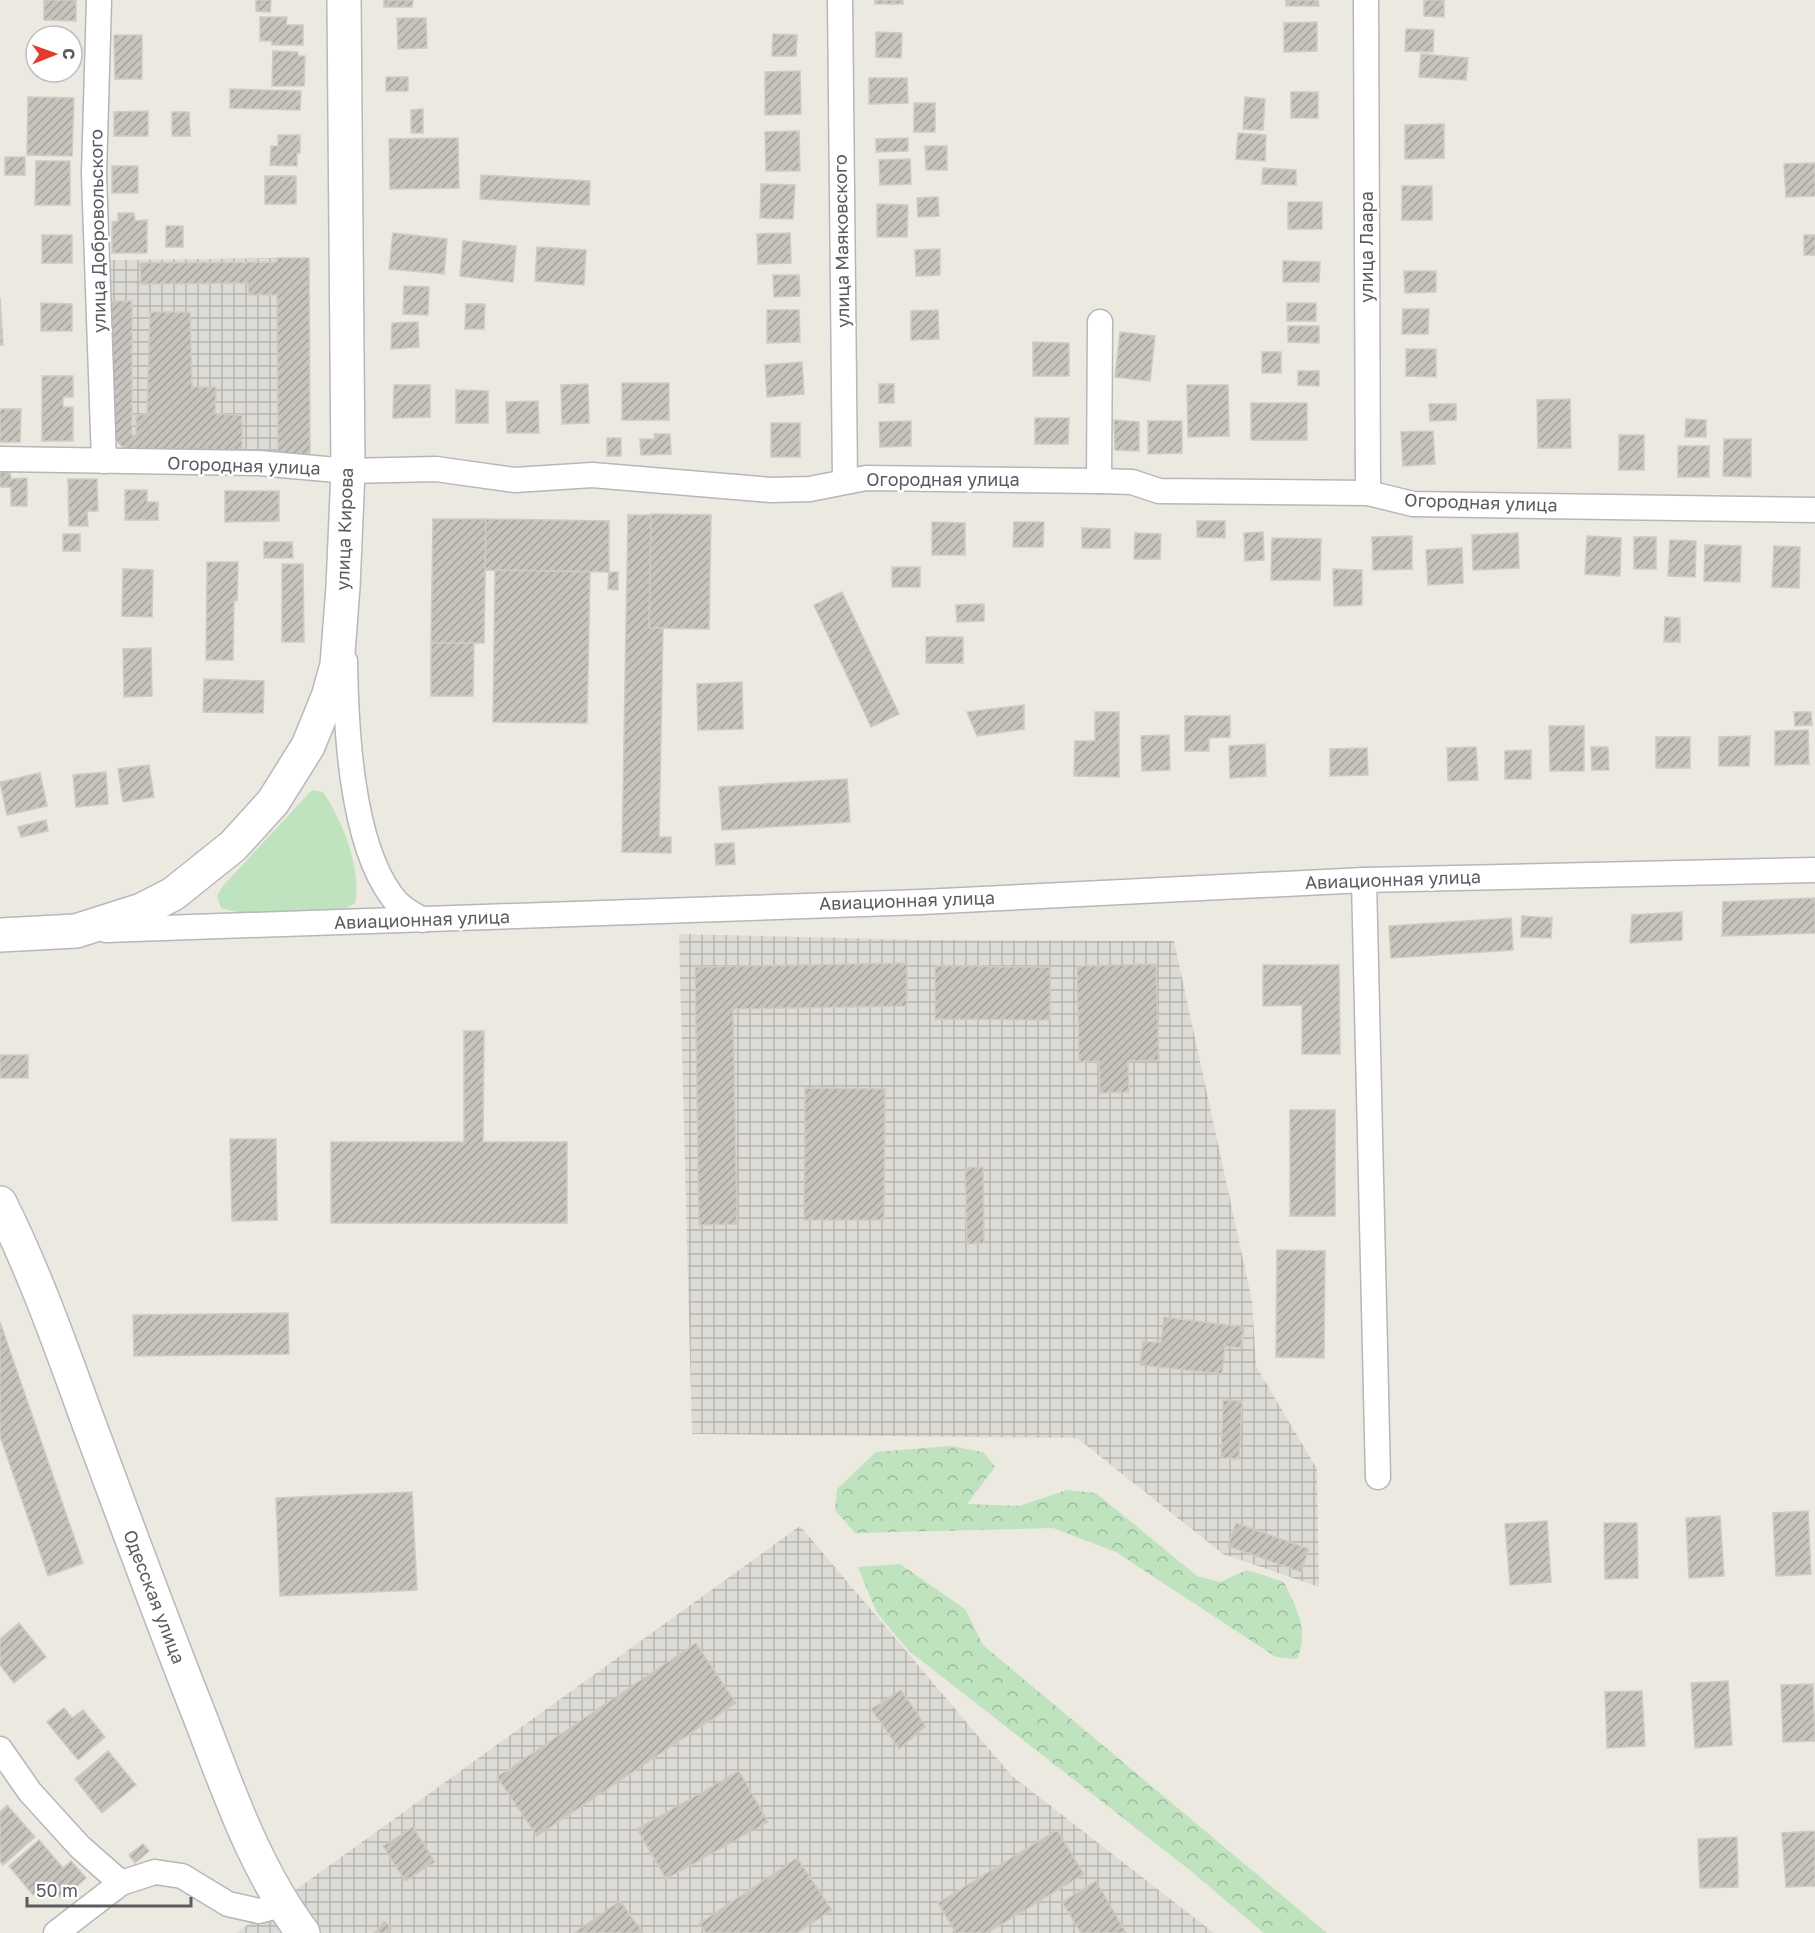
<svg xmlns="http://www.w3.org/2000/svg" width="1815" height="1933" viewBox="0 0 1815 1933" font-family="'Golos Text',sans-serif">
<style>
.industrial{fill:url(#industrial-grid)}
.green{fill:#bee3be}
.forest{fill:url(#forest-crowns)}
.building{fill:url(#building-hatch);stroke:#d0cbc0;stroke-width:1.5}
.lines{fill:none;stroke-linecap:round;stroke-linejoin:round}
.street-casing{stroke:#b4b7bb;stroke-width:27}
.secondary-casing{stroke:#b5b8bd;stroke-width:36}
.street{stroke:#fff;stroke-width:24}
.secondary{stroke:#fff;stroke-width:33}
.labels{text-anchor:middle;stroke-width:5;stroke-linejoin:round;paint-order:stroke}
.street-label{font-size:18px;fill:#595d61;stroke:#fff}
</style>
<defs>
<pattern id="industrial-grid" width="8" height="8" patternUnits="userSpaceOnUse" patternTransform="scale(1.5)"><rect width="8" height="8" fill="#dddbd5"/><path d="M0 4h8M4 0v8" fill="none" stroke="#b6b5b0"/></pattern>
<pattern id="forest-crowns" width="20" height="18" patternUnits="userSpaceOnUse" patternTransform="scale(1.5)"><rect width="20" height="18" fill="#bee3be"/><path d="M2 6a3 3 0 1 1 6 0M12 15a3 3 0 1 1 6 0" fill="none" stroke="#9dbb9e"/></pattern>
<pattern id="building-hatch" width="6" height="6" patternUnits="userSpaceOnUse" patternTransform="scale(1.5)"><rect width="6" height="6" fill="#c7c4be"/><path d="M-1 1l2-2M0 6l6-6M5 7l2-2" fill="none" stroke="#a5a29e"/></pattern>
</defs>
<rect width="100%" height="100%" fill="#ece9e1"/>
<g class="industrial">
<path d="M 309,258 L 310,454 L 128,452 L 110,435 L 110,260 Z"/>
<path d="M 679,934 L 920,940 L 1174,941 L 1252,1301 L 1256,1366 L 1317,1469 L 1319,1587 L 1223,1554 L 1077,1438 L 692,1434 Z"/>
<path d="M 800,1526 L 1012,1776 L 1214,1933 L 236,1933 Z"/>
</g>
<path class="green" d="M 312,790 L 323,792 C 342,820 362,869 355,903 L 345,909 L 334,911 L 237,912 L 221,908 L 217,896 L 223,886 Z"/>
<g class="forest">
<path d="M 951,1446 L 983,1452 L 995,1467 L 967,1504 L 1019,1506 L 1067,1490 L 1096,1493 L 1197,1576 L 1220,1582 L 1247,1570 L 1284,1582 C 1296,1609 1310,1629 1297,1659 L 1276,1657 L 1116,1552 L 1053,1528 L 855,1533 L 835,1510 L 837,1489 L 876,1452 Z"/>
<path d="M 900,1564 L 965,1609 L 983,1645 L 1327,1933 L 1264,1933 L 1191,1871 L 909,1651 L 877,1613 L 858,1567 Z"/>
</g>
<g class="building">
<path d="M 44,0 L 76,0 L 76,21 L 44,20 Z"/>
<path d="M 256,0 L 271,0 L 270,12 L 256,11 Z"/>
<path d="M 384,0 L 413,0 L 412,7 L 384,7 Z"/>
<rect x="875" y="0" width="28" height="4"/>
<path d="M 1286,0 L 1318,0 L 1319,6 L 1286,6 Z"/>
<path d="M 1424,0 L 1444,0 L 1444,17 L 1424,16 Z"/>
<path d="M 260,17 L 287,17 L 286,25 L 303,25 L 303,45 L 272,45 L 272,41 L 260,41 Z"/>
<path d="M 397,18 L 426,18 L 427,48 L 398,49 Z"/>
<path d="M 1317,22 L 1317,51 L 1284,52 L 1284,23 Z"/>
<path d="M 1406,29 L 1434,30 L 1433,52 L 1405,51 Z"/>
<path d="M 876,32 L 902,33 L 901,58 L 876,57 Z"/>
<path d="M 773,34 L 797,35 L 796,56 L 772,56 Z"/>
<path d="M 114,35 L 142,35 L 142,79 L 115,79 Z"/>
<path d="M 36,41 L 36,72 L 67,73 L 34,72 Z"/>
<path d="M 273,51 L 298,52 L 298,56 L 305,56 L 304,86 L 272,86 Z"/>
<path d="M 1421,54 L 1468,58 L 1466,80 L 1419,77 Z"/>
<path d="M 800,71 L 801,114 L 765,115 L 765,72 Z"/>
<rect x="386" y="77" width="22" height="14"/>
<path d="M 869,78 L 907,78 L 908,103 L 869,104 Z"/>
<path d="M 230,89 L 301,91 L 300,110 L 230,108 Z"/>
<rect x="1291" y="92" width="27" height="26"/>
<path d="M 28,97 L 74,98 L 72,156 L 27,155 Z"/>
<path d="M 1245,97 L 1265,99 L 1263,130 L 1243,129 Z"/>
<rect x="914" y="103" width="21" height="29"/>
<path d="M 423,109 L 423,133 L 411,133 L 411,110 Z"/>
<path d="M 148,111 L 148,136 L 114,136 L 114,112 Z"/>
<path d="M 172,112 L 189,112 L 190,136 L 172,136 Z"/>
<path d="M 1444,124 L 1444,158 L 1405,159 L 1405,125 Z"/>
<path d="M 799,131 L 800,171 L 766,171 L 765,132 Z"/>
<path d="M 1238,133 L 1266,135 L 1265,161 L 1236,159 Z"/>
<path d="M 278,135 L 300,135 L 300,153 L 297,153 L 297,166 L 270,165 L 271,146 L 278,146 Z"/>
<path d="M 458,138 L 459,188 L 390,189 L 389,139 Z"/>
<path d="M 908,138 L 908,151 L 876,152 L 876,139 Z"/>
<path d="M 925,146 L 947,146 L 947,170 L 926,170 Z"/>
<rect x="5" y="157" width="20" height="18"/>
<path d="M 910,159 L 911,184 L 880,185 L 879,160 Z"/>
<path d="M 36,161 L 70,161 L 70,205 L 35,205 Z"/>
<path d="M 1815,163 L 1815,196 L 1786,197 L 1784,164 Z"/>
<rect x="112" y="166" width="26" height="27"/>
<path d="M 1263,168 L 1296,170 L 1296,185 L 1262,184 Z"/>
<path d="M 481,175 L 590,181 L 589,205 L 480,199 Z"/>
<rect x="265" y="176" width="31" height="28"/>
<path d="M 761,184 L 795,185 L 793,219 L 760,218 Z"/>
<rect x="1402" y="186" width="30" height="34"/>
<path d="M 938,197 L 939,216 L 918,217 L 917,198 Z"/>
<rect x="1288" y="202" width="34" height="27"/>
<path d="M 877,204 L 908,205 L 907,237 L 877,237 Z"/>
<path d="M 118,213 L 134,213 L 135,221 L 147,220 L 147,253 L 112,253 L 112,222 L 118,221 Z"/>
<rect x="166" y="226" width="17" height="21"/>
<path d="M 393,233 L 447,239 L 444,274 L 389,269 Z"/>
<path d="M 790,233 L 791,263 L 758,264 L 757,234 Z"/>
<rect x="42" y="235" width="30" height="28"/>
<rect x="1804" y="235" width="11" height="20"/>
<path d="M 463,241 L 516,246 L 513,282 L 460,276 Z"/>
<path d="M 537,247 L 586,250 L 584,285 L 535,281 Z"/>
<path d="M 940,249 L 940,275 L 916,276 L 915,250 Z"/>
<path d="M 277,258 L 309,258 L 310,454 L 278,454 L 277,295 L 249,295 L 248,283 L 141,284 L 140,263 L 277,262 Z"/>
<path d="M 1283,261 L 1320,262 L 1319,282 L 1283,282 Z"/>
<path d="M 1404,271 L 1436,271 L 1436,292 L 1405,293 Z"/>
<path d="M 773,275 L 799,275 L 800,296 L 774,297 Z"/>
<path d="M 404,286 L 429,287 L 428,315 L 403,314 Z"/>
<path d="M 0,298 L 3,345 L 0,345 Z"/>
<path d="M 110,301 L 132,301 L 132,435 L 136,435 L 136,415 L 147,414 L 150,312 L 190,312 L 192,387 L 216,387 L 215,414 L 242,415 L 242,453 L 128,452 L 110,435 Z"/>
<path d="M 41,303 L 72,304 L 72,331 L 41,331 Z"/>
<rect x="1287" y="303" width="29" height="18"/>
<path d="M 466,304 L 485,304 L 484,329 L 465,329 Z"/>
<path d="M 1403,309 L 1429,309 L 1428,334 L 1402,334 Z"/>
<path d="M 767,310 L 799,310 L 800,342 L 767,343 Z"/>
<path d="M 938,310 L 939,339 L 911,340 L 911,311 Z"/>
<path d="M 418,322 L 419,347 L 391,349 L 392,323 Z"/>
<path d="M 1288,326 L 1319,326 L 1319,343 L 1288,342 Z"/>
<path d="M 1120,332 L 1155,336 L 1150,381 L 1115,377 Z"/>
<path d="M 1033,342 L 1069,343 L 1069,376 L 1033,376 Z"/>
<path d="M 1406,349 L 1436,349 L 1436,377 L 1406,376 Z"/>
<rect x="1262" y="352" width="19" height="21"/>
<path d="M 802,362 L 804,394 L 767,397 L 765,365 Z"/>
<path d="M 1298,371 L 1319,371 L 1319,386 L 1298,385 Z"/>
<path d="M 42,376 L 73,376 L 73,397 L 63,397 L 63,407 L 73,407 L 73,441 L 42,441 Z"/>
<rect x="622" y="383" width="47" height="37"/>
<path d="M 588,384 L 589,423 L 562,424 L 561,385 Z"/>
<rect x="879" y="384" width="15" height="19"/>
<path d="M 394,385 L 430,385 L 430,417 L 393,418 Z"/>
<path d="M 1187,385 L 1228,385 L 1229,436 L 1188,437 Z"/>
<path d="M 456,390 L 488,391 L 488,423 L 456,423 Z"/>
<path d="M 1570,399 L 1571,448 L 1538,448 L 1537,400 Z"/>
<path d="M 538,401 L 539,433 L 507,433 L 506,402 Z"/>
<rect x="1251" y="403" width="56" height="37"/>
<path d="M 1429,404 L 1456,404 L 1456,420 L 1430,421 Z"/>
<path d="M 0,409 L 21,409 L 20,442 L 0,442 Z"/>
<path d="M 1035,418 L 1069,418 L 1068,444 L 1035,444 Z"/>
<path d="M 1686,419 L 1706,420 L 1706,437 L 1685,437 Z"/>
<path d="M 1114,420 L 1139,422 L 1139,451 L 1115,450 Z"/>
<path d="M 911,421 L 911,446 L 880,447 L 879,422 Z"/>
<path d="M 1148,421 L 1182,421 L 1182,453 L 1148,454 Z"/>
<rect x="771" y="423" width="29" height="34"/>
<path d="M 1433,431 L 1435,464 L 1403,466 L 1401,432 Z"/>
<path d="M 654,434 L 670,434 L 671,454 L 641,455 L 640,439 L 655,439 Z"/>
<rect x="1619" y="435" width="25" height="35"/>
<rect x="607" y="438" width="14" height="18"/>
<path d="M 1724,439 L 1751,439 L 1751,477 L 1723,476 Z"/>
<rect x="1678" y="446" width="31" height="31"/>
<path d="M 0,472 L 10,472 L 11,479 L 27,478 L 27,506 L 11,506 L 11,487 L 0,487 Z"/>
<path d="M 68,479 L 97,479 L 98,511 L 87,511 L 88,526 L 69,526 Z"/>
<path d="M 125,490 L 147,490 L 147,502 L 158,502 L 158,520 L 125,520 Z"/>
<path d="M 225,491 L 279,491 L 279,521 L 225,522 Z"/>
<path d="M 651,514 L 711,515 L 709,629 L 649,628 Z"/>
<path d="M 628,515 L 651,515 L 649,628 L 663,628 L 659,837 L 671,837 L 671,853 L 622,852 Z"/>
<path d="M 433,519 L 486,519 L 484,643 L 431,643 Z"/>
<path d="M 486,519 L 609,521 L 609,572 L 485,570 Z"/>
<path d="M 1197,521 L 1225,521 L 1225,538 L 1197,537 Z"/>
<path d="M 932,522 L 965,523 L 965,555 L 932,555 Z"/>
<path d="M 1014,522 L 1044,522 L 1043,547 L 1013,547 Z"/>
<path d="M 1082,528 L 1110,529 L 1110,548 L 1082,548 Z"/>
<path d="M 1263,532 L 1264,560 L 1245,561 L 1244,533 Z"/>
<path d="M 1135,533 L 1161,534 L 1160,559 L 1134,559 Z"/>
<path d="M 1518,533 L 1519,568 L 1473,570 L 1472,535 Z"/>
<rect x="63" y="534" width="17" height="17"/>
<path d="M 1412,536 L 1412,569 L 1373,570 L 1372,537 Z"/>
<path d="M 1587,536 L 1621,538 L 1620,576 L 1585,574 Z"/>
<rect x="1634" y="537" width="22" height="32"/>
<path d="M 1272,538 L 1321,539 L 1320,580 L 1271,580 Z"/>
<path d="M 1670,540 L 1696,541 L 1695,577 L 1668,576 Z"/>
<path d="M 264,542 L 292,542 L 293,558 L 264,558 Z"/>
<path d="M 1705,545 L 1741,546 L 1740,582 L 1704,581 Z"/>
<path d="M 1774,546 L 1800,547 L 1799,588 L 1772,587 Z"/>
<path d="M 1462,548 L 1463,583 L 1428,585 L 1426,550 Z"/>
<path d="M 207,562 L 238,562 L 237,601 L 234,600 L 233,660 L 206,660 Z"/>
<path d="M 282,564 L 303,564 L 304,642 L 282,642 Z"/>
<rect x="892" y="567" width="28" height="20"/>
<path d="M 123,569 L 153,570 L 152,617 L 122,616 Z"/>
<path d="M 1333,569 L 1362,570 L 1362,605 L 1334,606 Z"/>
<path d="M 495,570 L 590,572 L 587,723 L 493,722 Z"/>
<path d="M 609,572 L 618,572 L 618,590 L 608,589 Z"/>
<path d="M 842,592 L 899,714 L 871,727 L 814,605 Z"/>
<path d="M 984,604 L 984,621 L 957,622 L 956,605 Z"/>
<path d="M 1665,617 L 1680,618 L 1680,642 L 1664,642 Z"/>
<rect x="926" y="637" width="37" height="26"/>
<path d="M 431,643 L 474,643 L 473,696 L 431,696 Z"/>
<path d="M 151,648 L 152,696 L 124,697 L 123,649 Z"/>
<path d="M 204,679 L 264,681 L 263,713 L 203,712 Z"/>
<path d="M 742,682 L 743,729 L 698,730 L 697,684 Z"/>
<path d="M 1024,705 L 1024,729 L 977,736 L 967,712 Z"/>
<path d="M 1095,712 L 1119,712 L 1119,777 L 1074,776 L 1075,741 L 1095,741 Z"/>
<path d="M 1794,712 L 1811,712 L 1812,725 L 1795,726 Z"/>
<path d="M 1185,716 L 1230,716 L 1230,737 L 1209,738 L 1209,751 L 1185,751 Z"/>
<path d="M 1549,726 L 1584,726 L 1584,771 L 1550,771 Z"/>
<path d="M 1808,730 L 1809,764 L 1775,765 L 1775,731 Z"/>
<path d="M 1169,735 L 1170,770 L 1142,771 L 1141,736 Z"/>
<path d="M 1750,736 L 1749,766 L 1719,766 L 1719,737 Z"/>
<rect x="1656" y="737" width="34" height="31"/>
<path d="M 1265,744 L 1266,776 L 1230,778 L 1229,746 Z"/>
<path d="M 1476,747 L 1478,780 L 1448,781 L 1447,748 Z"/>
<path d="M 1591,747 L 1608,747 L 1609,770 L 1592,770 Z"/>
<path d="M 1367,748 L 1368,775 L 1330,776 L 1330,749 Z"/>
<path d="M 1531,750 L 1531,779 L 1505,779 L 1505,751 Z"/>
<path d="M 149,765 L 154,797 L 123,802 L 118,769 Z"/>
<path d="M 106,772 L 108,804 L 76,807 L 73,775 Z"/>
<path d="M 40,773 L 47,806 L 7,815 L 0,782 Z"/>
<path d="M 847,779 L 850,822 L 722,830 L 719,787 Z"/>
<path d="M 46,820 L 48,831 L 21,837 L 18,827 Z"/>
<path d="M 734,843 L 735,864 L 716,865 L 715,844 Z"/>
<path d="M 1815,898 L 1815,933 L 1722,936 L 1723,902 Z"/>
<path d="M 1682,912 L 1682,940 L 1630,943 L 1632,915 Z"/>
<path d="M 1522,916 L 1552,918 L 1551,938 L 1521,937 Z"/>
<path d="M 1511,918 L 1513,950 L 1391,958 L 1389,926 Z"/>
<path d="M 907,963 L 907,1006 L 733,1009 L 737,1224 L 699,1225 L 695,967 Z"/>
<path d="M 1156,964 L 1159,1060 L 1128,1061 L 1129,1092 L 1100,1093 L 1099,1061 L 1079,1062 L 1077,966 Z"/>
<path d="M 1263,965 L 1339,965 L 1340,1054 L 1302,1054 L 1302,1005 L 1263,1006 Z"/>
<path d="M 935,966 L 1050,967 L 1050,1020 L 935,1019 Z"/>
<path d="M 464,1031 L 484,1031 L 483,1142 L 567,1142 L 567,1223 L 331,1223 L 331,1142 L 464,1142 Z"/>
<rect x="0" y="1055" width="28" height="23"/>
<path d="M 805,1088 L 885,1089 L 884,1220 L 804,1220 Z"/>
<rect x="1290" y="1110" width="45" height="106"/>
<path d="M 230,1139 L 276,1139 L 277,1220 L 232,1221 Z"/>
<path d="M 983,1167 L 984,1243 L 967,1244 L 965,1168 Z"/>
<path d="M 1277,1250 L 1325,1251 L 1324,1358 L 1276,1357 Z"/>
<path d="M 288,1313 L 289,1354 L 134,1356 L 133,1315 Z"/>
<path d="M 1164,1317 L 1244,1327 L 1241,1348 L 1225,1346 L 1222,1374 L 1140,1365 L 1143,1341 L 1161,1343 Z"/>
<path d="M 0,1322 L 83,1563 L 48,1576 L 0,1436 Z"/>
<path d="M 1223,1400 L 1242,1401 L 1239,1459 L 1221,1458 Z"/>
<path d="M 412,1492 L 417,1590 L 280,1596 L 276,1498 Z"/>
<path d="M 1808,1511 L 1811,1574 L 1776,1576 L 1773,1513 Z"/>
<path d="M 1720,1516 L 1724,1576 L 1689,1578 L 1686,1518 Z"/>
<path d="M 1547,1521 L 1551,1582 L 1510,1585 L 1505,1524 Z"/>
<path d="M 1236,1523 L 1309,1549 L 1301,1572 L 1228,1546 Z"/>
<path d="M 1604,1523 L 1637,1523 L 1638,1578 L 1605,1579 Z"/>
<path d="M 19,1623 L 46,1657 L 14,1683 L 0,1665 L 0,1639 Z"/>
<path d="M 696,1643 L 736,1703 L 537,1836 L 497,1777 Z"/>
<path d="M 1728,1681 L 1732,1745 L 1695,1748 L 1691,1683 Z"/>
<path d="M 1813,1684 L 1815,1741 L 1783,1742 L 1781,1685 Z"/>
<path d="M 901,1690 L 926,1726 L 899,1749 L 871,1709 Z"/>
<path d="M 1642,1691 L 1645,1746 L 1607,1748 L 1605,1692 Z"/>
<path d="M 64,1708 L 72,1718 L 83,1710 L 105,1737 L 78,1760 L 47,1722 Z"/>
<path d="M 108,1751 L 136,1785 L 102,1813 L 75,1779 Z"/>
<path d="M 739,1771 L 768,1822 L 666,1879 L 637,1829 Z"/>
<path d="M 7,1805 L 35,1837 L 3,1865 L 0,1861 L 0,1812 Z"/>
<path d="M 413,1827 L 435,1862 L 405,1881 L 383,1846 Z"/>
<path d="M 1057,1830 L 1084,1874 L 987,1933 L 956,1933 L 938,1903 Z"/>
<path d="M 1815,1831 L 1815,1886 L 1786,1887 L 1782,1833 Z"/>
<path d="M 1737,1837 L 1738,1887 L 1700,1888 L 1698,1839 Z"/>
<path d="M 39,1840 L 63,1868 L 71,1861 L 86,1878 L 62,1899 L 48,1882 L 33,1895 L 9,1866 Z"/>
<path d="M 143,1844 L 149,1851 L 135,1863 L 129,1855 Z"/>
<path d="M 797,1858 L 832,1910 L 797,1933 L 706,1933 L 699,1924 Z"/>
<path d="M 1096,1881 L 1126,1933 L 1081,1933 L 1062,1902 Z"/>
<path d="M 620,1901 L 643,1933 L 574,1933 Z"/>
<path d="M 384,1921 L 392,1928 L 388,1933 L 374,1933 Z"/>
</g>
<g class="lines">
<defs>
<g id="street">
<path d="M 99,0 L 94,174 L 104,461"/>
<path d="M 840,0 L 845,481"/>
<path d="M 1366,0 L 1368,493"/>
<path d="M 0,459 L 259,463 L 348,471 L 436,469 L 515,480 L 592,475 L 771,490 L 810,489 L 866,478 L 1099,481 L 1132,482 L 1159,491 L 1368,493 L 1413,504 L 1815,510"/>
<path d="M 1099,481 L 1100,322"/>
<path d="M 345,661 C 346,728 351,840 391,895 C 399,907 411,913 423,920"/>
<path d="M 1364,880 L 1378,1477"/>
<path d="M 106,930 L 921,902 L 1364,880 L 1815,870"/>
<path d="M 0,1749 L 30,1792 L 80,1847 L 121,1883"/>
<path d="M 56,1933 L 121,1883 L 155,1872 L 182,1876 L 228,1904 L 259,1911 L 282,1905"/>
</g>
<g id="secondary">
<path d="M 0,935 L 76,931 L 142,910 L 173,894 L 233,846 L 273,802 L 308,746 L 328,697 L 337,665 L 343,587 L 348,471 L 344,0"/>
<path d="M 0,1203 C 35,1273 61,1347 88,1421 C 125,1520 161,1619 200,1717 C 229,1792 255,1869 303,1933"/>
</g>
</defs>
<use href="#street" class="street-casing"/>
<use href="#secondary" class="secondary-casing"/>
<use href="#street" class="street"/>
<use href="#secondary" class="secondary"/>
</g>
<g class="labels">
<g class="street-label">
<text transform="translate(98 231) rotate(-91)" y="6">улица Добровольского</text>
<text transform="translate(842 241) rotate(-91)" y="6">улица Маяковского</text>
<text transform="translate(1367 247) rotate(-90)" y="6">улица Лаара</text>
<text transform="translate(244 466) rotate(2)" y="6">Огородная улица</text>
<text x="943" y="486">Огородная улица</text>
<text transform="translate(1481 503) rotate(2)" y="6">Огородная улица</text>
<text transform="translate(345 529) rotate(-88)" y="6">улица Кирова</text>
<text transform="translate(1393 880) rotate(-2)" y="6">Авиационная улица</text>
<text transform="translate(907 901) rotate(-2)" y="6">Авиационная улица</text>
<text transform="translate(422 920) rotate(-2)" y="6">Авиационная улица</text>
<text transform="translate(154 1597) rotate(69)" y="6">Одесская улица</text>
</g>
</g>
<g transform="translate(54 54) rotate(89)"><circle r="28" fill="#ffffff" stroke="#bdbec0" stroke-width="1.5"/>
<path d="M0-4.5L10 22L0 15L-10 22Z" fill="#e33b30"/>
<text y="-9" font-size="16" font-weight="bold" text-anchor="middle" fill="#595d61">С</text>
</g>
<path d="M27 1897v9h164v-9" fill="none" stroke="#595d61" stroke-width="3"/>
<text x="36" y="1897" font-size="18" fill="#595d61" stroke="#ffffff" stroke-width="4.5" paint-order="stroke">50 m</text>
</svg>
